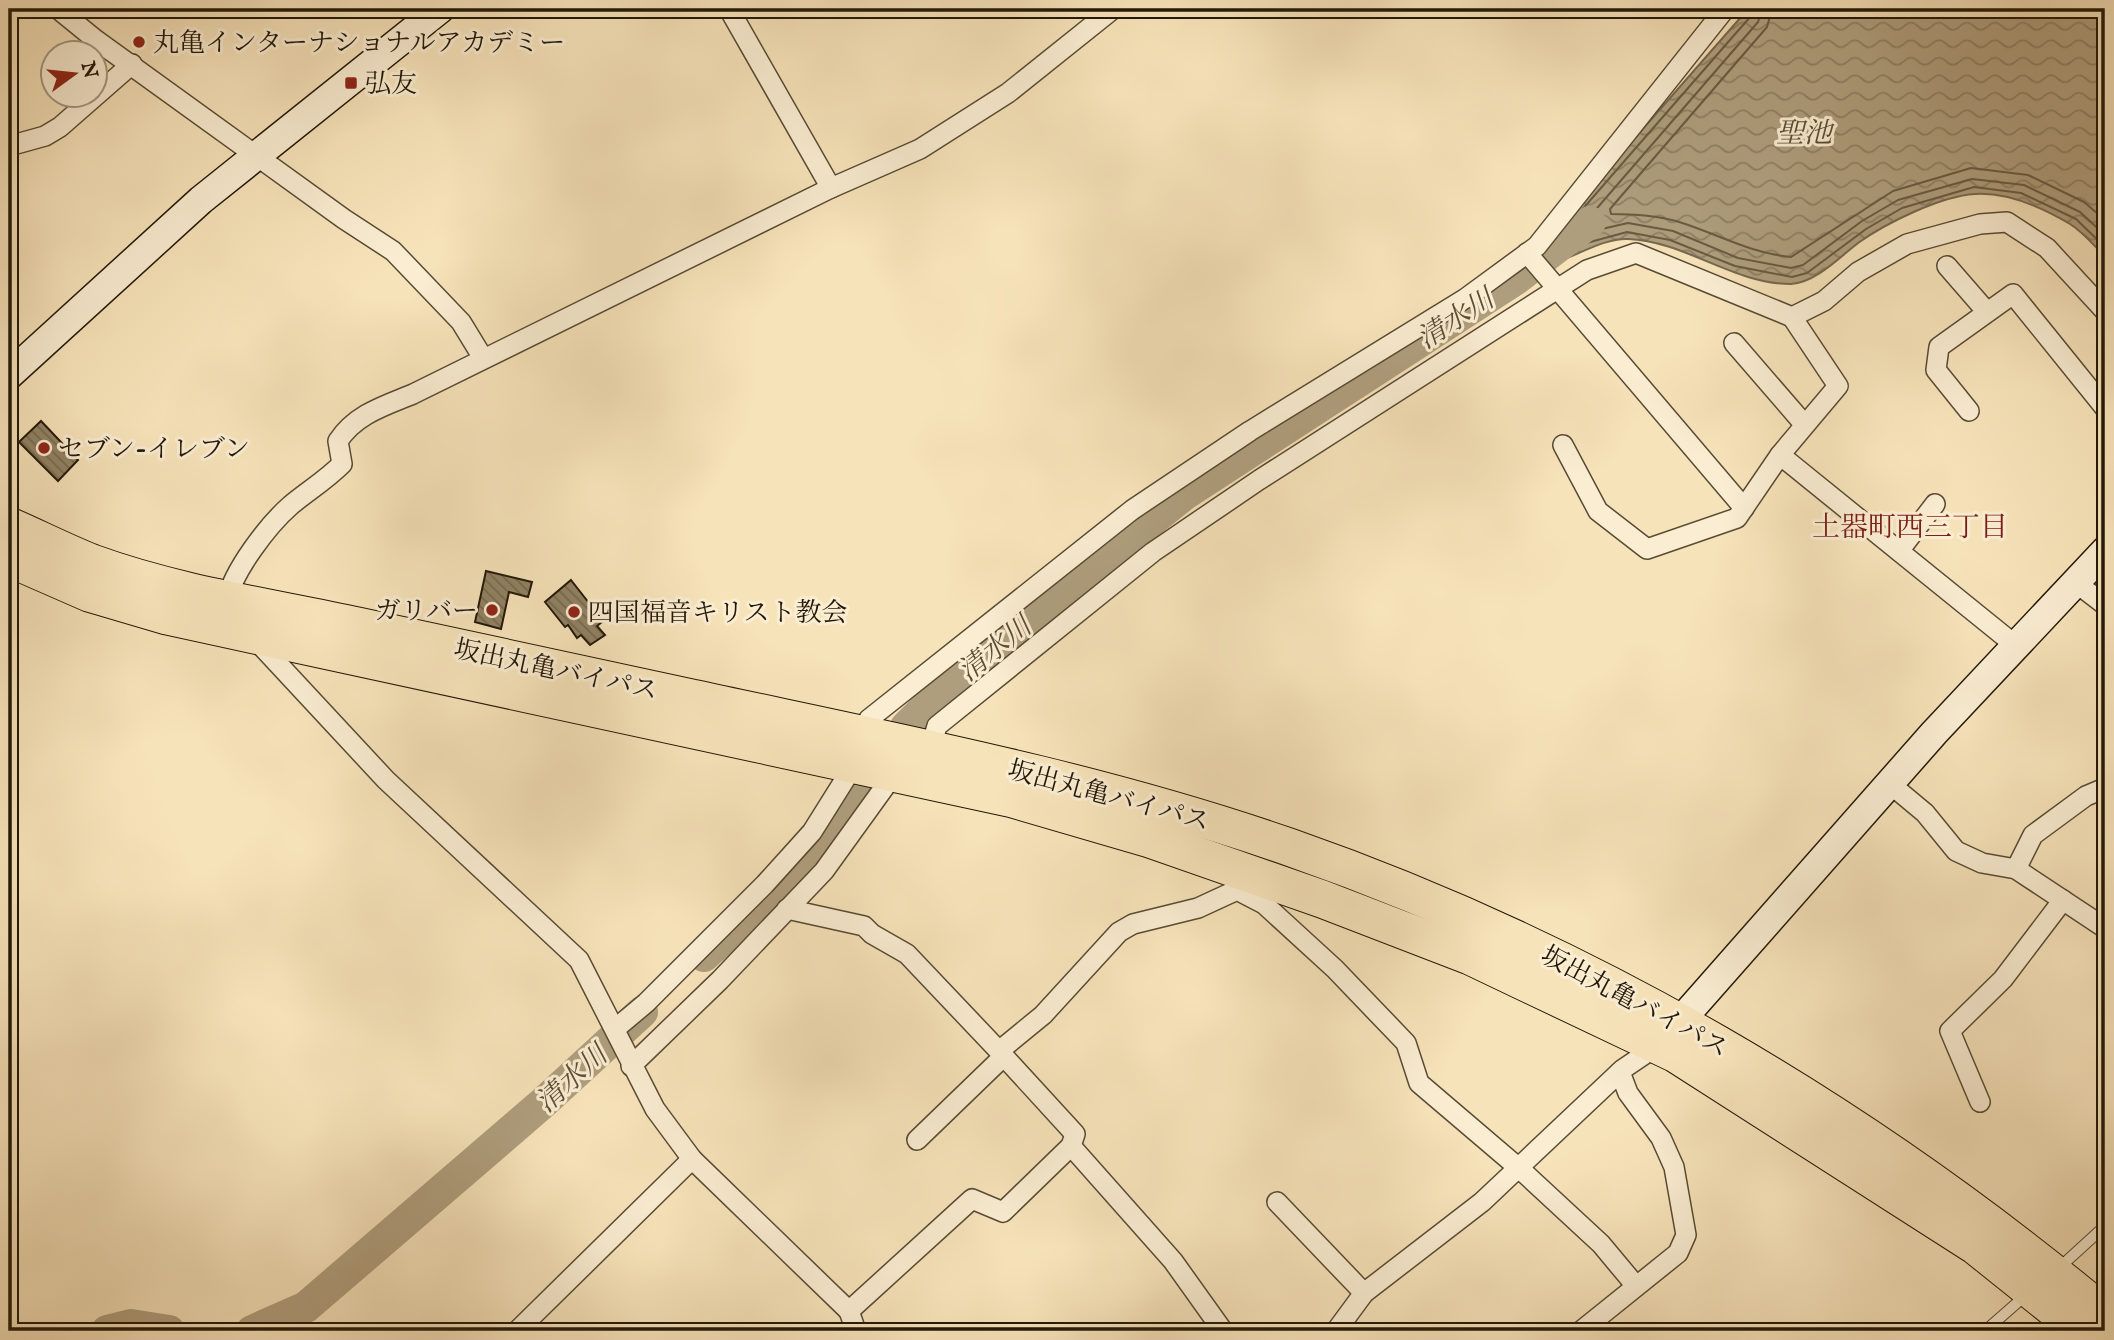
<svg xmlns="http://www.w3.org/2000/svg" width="2114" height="1340" viewBox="0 0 2114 1340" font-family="'IM FELL English','Noto Serif JP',serif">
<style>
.water{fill:url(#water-waves);stroke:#77684e;stroke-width:2}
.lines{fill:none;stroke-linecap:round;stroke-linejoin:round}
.shore{stroke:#695b42;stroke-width:2}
.river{stroke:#af9e7d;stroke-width:32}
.building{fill:url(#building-back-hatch);stroke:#231807;stroke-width:2}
.lane-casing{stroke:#584b34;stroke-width:12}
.street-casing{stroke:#584b34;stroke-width:22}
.secondary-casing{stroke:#231807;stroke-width:31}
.highway-casing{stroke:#231807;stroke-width:39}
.lane{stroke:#faedd2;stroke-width:10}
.street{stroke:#faedd2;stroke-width:19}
.secondary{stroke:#faedd2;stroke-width:28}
.highway{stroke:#f7e3ba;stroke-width:37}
.poi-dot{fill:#8f2418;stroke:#faedd2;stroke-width:2.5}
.labels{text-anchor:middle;stroke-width:6;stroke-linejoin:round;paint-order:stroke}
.poi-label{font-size:26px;fill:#231807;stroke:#faedd2;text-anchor:start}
.street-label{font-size:26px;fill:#231807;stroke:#faedd2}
.water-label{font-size:28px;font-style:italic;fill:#5b4e36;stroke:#faedd2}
.neighbourhood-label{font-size:28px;fill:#7a1f14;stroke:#faedd2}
</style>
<defs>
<pattern id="water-waves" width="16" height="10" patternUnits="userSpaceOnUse" patternTransform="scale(1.75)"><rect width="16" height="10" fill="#af9e7d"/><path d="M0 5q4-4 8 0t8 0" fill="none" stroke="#8e8064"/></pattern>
<pattern id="building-back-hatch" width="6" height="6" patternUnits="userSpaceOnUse" patternTransform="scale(1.75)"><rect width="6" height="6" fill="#918264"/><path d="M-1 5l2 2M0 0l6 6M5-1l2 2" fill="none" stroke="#766950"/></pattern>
</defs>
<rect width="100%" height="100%" fill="#f7e3ba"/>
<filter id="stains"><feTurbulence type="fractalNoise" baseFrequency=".00286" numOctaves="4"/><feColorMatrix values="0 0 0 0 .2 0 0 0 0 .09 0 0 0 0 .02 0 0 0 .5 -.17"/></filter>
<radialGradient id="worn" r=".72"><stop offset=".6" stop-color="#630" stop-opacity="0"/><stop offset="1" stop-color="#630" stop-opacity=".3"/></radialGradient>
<path class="water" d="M 1748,9 L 2105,9 L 2105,256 C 2094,246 2083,232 2070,224 C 2043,208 2007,192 1975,194 C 1941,196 1886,223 1858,243 C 1840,257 1815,283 1791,284 C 1733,284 1685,241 1628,239 C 1608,238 1585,251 1567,258 L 1548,237 Z"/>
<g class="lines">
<g class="shore">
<path d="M 1753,9 L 1752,15 L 1736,33 L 1560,235 L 1568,248 L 1627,232 L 1670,240 L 1735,266 L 1792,277 L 1807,273 L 1866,229 L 1902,208 L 1974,187 L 2021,193 L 2076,219 L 2105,247"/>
<path d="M 1762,9 L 1758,22 L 1579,229 L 1580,234 L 1628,223 L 1673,231 L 1738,258 L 1791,268 L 1803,265 L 1862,221 L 1898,200 L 1972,179 L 2024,185 L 2080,212 L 2105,235"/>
<path d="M 1772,9 L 1767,27 L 1610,209 L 1611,214 C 1632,214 1654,215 1676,221 C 1716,233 1749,253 1791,257 L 1893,191 L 1971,168 L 2028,175 L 2084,202 L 2105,220"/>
</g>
<g class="river">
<path d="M 906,727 L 962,672 L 1185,494 L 1516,279 L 1590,222"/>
<path d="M 704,956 L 794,874 L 859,789"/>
<path d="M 107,1331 L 131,1325 L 169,1331"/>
<path d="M 252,1331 L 306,1307 L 544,1102 L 642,1012"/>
</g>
</g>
<g class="building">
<path d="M 41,421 L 78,460 L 58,481 L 19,442 Z"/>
<path d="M 486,571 L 532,582 L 528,597 L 509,592 L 501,629 L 475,622 Z"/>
<path d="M 571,580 L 603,621 L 597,626 L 605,635 L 590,645 L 581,635 L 577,638 L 568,625 L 565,627 L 545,602 Z"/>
</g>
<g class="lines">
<defs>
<g id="lane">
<path d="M 2059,1268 L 2105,1226"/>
<path d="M 1985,1331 L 2026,1295"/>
</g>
<g id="street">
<path d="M 58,9 L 96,40 L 344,219 L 393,251 L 461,322 L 483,358"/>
<path d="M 729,9 L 831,188"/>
<path d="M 9,146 L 45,136 L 60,127 L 132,64"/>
<path d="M 1527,253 L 1744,508"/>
<path d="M 1947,266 L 1987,312"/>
<path d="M 1734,343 L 1804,424"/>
<path d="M 1969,411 L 1936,370 L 1939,347 L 2013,294 L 2105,408"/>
<path d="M 1563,445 L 1598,511 L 1647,549 L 1737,518 L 1780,455 L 2015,645"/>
<path d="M 1780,455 L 1838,386 L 1792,317"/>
<path d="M 1899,551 L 1935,504"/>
<path d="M 2075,582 L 2105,605"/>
<path d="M 227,600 C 233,571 268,525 291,505 C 308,491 326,480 342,464 L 338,441 C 356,414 384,406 413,394 L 831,188 L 920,149 L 1008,93 L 1113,9"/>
<path d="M 253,637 L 386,780 L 579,960 L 655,1109 L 692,1159 L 849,1311 L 972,1199 L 1003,1212 L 1071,1146 L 1075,1134 L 999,1051 L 1043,1015 L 1119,932 L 1133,924 L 1198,908 L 1237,890 L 1264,904 L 1335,969 L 1406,1043 L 1419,1083 L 1520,1169 L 1601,1244 L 1636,1286"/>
<path d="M 860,736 L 869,719 L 1132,510 L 1250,431 L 1466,298 L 1537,246 L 1725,9"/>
<path d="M 930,750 L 937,726 L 1153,552 L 1259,480 L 1587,270 L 1636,253 L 1792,317 L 1824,301 L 1858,272 L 1907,244 L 1980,224 L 2007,222 L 2047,248 L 2105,311"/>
<path d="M 1889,783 L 1925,813 L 1956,851 L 1982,863 L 2016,869 L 2105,928"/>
<path d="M 2016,869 L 2033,835 L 2086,796 L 2105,788"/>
<path d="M 787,909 L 864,926 L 872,934 L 907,954 L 999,1051"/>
<path d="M 615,1029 L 646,1003 L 765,884 L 812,832 L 854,765"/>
<path d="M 631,1066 L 720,980 L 824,871 L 894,774"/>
<path d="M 1980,1102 L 1950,1031 L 2003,979 L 2063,900"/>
<path d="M 917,1140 L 1004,1056"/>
<path d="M 1071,1146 L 1173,1261 L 1223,1331"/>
<path d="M 1277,1202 L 1364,1293"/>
<path d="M 849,1311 L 856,1331"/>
<path d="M 517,1331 L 692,1159"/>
<path d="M 1336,1331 L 1364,1293 L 1482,1202 L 1623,1069 L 1657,1046"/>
<path d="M 1581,1331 L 1678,1253 L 1686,1235 L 1674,1167 L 1661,1138 L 1628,1093 L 1620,1072"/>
</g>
<g id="secondary">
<path d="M 9,375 L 201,200 L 440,9"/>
<path d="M 1667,1036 L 1934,733 L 2105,551"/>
</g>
<g id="highway">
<path d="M 9,526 C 37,538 64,552 92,563 C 177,594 270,607 358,626 C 470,650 581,674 692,698 C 891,741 1097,780 1289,847 C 1587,951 1863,1113 2105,1315"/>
<path d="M 9,558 L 89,593 L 167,616 L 1013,799 L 1150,839 L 1322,899 L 1470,956 L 1676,1054 L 1976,1246 L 2082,1331"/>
</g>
</defs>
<use href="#lane" class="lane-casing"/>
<use href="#street" class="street-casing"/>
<use href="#secondary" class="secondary-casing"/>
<use href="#highway" class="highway-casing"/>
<use href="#lane" class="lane"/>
<use href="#street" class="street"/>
<use href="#secondary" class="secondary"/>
<use href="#highway" class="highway"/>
</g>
<g class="poi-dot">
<circle cx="139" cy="42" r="7"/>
<rect x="344" y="76" width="14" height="14" rx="3.5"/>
<circle cx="44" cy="448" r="7"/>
<circle cx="492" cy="610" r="7"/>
<circle cx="574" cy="612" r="7"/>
</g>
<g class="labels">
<g class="poi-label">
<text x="153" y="51">丸亀インターナショナルアカデミー</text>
<text x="365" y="92">弘友</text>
<text x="58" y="457">セブン-イレブン</text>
<text x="478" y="619" text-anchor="end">ガリバー</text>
<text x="588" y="621">四国福音キリスト教会</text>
</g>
<g class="street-label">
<text transform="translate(556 669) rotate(12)" y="9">坂出丸亀バイパス</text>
<text transform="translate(1109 795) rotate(15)" y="9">坂出丸亀バイパス</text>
<text transform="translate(1635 1001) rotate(28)" y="9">坂出丸亀バイパス</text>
</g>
<g class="water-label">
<text x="1804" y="142">聖池</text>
<text transform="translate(1455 318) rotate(-33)" y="10">清水川</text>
<text transform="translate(994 648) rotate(-39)" y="10">清水川</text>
<text transform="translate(571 1078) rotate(-42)" y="10">清水川</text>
</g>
<g class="neighbourhood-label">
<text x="1910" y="536">土器町西三丁目</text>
</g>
</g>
<rect width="2114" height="1340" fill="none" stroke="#f7e3ba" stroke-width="35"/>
<rect x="10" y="10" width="2093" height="1319" fill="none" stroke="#231807" stroke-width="3.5"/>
<rect x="18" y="18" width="2079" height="1305" fill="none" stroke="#231807" stroke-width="2"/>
<g transform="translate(74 74) rotate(75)"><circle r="33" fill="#faedd2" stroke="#a49881" stroke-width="2"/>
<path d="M0-5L12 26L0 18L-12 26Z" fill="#8f2418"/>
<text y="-10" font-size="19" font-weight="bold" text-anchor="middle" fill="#231807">N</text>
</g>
<rect width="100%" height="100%" filter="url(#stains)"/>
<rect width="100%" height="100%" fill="url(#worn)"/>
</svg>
